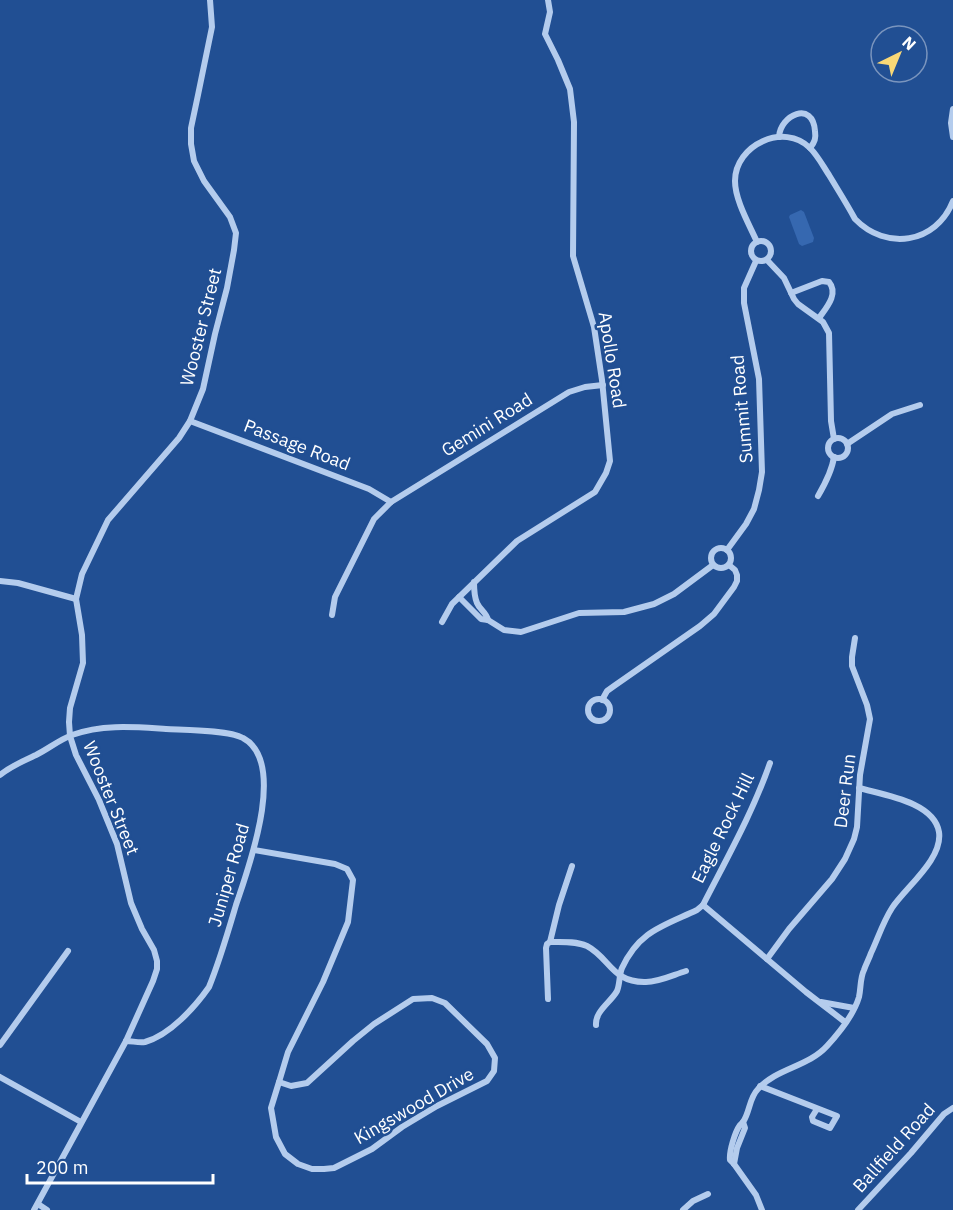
<svg xmlns="http://www.w3.org/2000/svg" width="953" height="1210" viewBox="0 0 953 1210" font-family="'IBM Plex Sans',sans-serif">
<style>
.green{fill:#3668b0}
.lines{fill:none;stroke-linecap:round;stroke-linejoin:round}
.street{stroke:#b4cced;stroke-width:6}
.labels{text-anchor:middle;stroke-width:5;stroke-linejoin:round;paint-order:stroke}
.street-label{font-size:18px;fill:#fff;stroke:#214f93}
</style>
<rect width="100%" height="100%" fill="#214f93"/>
<path class="green" d="M 801,210 L 804,212 L 814,238 L 813,242 L 802,246 L 799,244 L 789,217 L 790,215 Z"/>
<g class="lines">
<g class="street">
<path d="M 953,109 L 951,123 L 953,137"/>
<path d="M 779,137 C 780,115 813,100 815,131 C 816,138 815,142 810,148"/>
<circle cx="761" cy="251" r="10"/>
<path d="M 757,242 C 749,224 735,200 735,181 C 735,145 784,122 810,148 C 818,156 823,166 829,175 C 838,190 847,204 855,219 C 886,251 936,244 953,201"/>
<path d="M 767,260 L 784,278 L 794,299 L 798,304 L 823,322 L 829,333 L 831,421 L 834,439"/>
<path d="M 791,293 L 822,281 L 829,282 C 839,294 826,308 819,318"/>
<path d="M 190,421 L 369,489 L 391,502"/>
<circle cx="838" cy="448" r="10"/>
<path d="M 847,444 L 892,414 L 920,405"/>
<path d="M 818,496 C 825,484 832,471 834,457"/>
<circle cx="721" cy="558" r="10"/>
<path d="M 727,550 L 746,524 L 754,509 L 759,490 L 762,472 L 759,379 L 744,303 L 744,288 L 756,261"/>
<path d="M 0,581 L 18,583 L 76,599"/>
<path d="M 474,582 C 474,589 474,596 477,603 C 480,610 486,612 488,620"/>
<path d="M 459,597 L 481,619 L 488,620 L 504,630 L 521,632 L 579,613 L 624,612 L 654,604 L 674,594 L 713,565"/>
<path d="M 332,615 L 335,597 L 374,519 L 391,502 L 569,392 L 585,387 L 603,385"/>
<path d="M 442,622 L 452,604 L 517,541 L 595,492 L 606,473 L 610,461 L 602,380 L 594,327 L 573,256 L 574,122 L 570,89 L 558,60 L 545,34 L 550,12 L 548,0"/>
<circle cx="599" cy="710" r="11"/>
<path d="M 602,700 L 607,691 L 614,686 L 700,626 L 714,614 L 734,587 L 737,581 L 737,575 L 735,570 L 729,565"/>
<path d="M 0,775 C 11,766 23,761 36,755 C 48,749 59,740 72,735 C 103,724 134,727 166,729 C 183,730 229,730 243,738 C 288,762 248,869 236,905 C 228,932 220,960 209,987 C 195,1007 170,1035 145,1042 C 139,1043 132,1041 126,1041"/>
<path d="M 254,850 L 335,864 L 347,869 L 353,880 L 348,922 L 323,982 L 288,1052 L 279,1082"/>
<path d="M 703,905 L 806,992 L 845,1022"/>
<path d="M 550,942 C 562,942 576,941 587,946 C 610,958 612,983 646,982 C 659,982 673,975 686,971"/>
<path d="M 767,959 L 789,929 L 832,879 L 845,859 L 854,839 L 857,827 L 860,775 L 870,719 L 867,705 L 852,666 L 852,657 L 855,638"/>
<path d="M 432,998 L 445,1003 L 487,1044 L 495,1058 L 494,1071 L 487,1081 L 437,1106 L 402,1127 L 372,1149 L 334,1168 L 324,1169 L 312,1169 L 298,1164 L 285,1154 L 276,1137 L 271,1108 L 279,1082 L 291,1086 L 307,1083 L 353,1041 L 374,1024 L 413,999 Z"/>
<path d="M 548,999 L 546,948 L 547,944 L 550,942 L 559,905 L 572,866"/>
<path d="M 821,1002 L 854,1008"/>
<path d="M 596,1025 C 595,1011 611,1002 617,991 C 620,984 619,975 622,968 C 639,931 663,926 697,910 L 703,905 C 727,858 753,812 770,763"/>
<path d="M 0,1045 L 68,951"/>
<path d="M 0,1077 L 81,1122"/>
<path d="M 760,1086 L 837,1116 L 830,1128 L 813,1121 L 812,1117 L 817,1109"/>
<path d="M 734,1164 L 737,1148 L 745,1128 L 743,1122"/>
<path d="M 38,1204 L 47,1210"/>
<path d="M 34,1210 L 126,1041 L 153,981 L 157,969 L 157,961 L 154,950 L 142,929 L 131,903 L 117,844 L 99,800 L 76,755 L 70,736 L 69,722 L 70,708 L 83,663 L 82,635 L 76,599 L 82,574 L 108,520 L 179,438 L 190,421 L 203,389 L 215,334 L 227,288 L 234,250 L 236,233 L 230,217 L 204,181 L 194,161 L 191,144 L 191,128 L 198,95 L 212,27 L 210,0"/>
<path d="M 683,1210 L 693,1201 L 708,1194"/>
<path d="M 762,1210 L 756,1195 L 734,1164 L 730,1160 C 729,1151 735,1132 740,1125 C 741,1124 742,1123 743,1122 C 750,1112 749,1098 758,1089 C 777,1068 808,1067 827,1046 C 839,1033 854,1014 859,997 C 861,988 860,978 864,970 C 866,964 869,959 871,953 C 878,938 883,922 892,908 C 906,887 943,859 939,832 C 934,802 884,795 859,788"/>
<path d="M 858,1210 L 911,1153 L 944,1114 L 953,1108"/>
</g>
</g>
<g class="labels">
<g class="street-label">
<text transform="translate(201 327) rotate(-76)" y="6">Wooster Street</text>
<text transform="translate(612 360) rotate(81)" y="6">Apollo Road</text>
<text transform="translate(742 409) rotate(-95)" y="6">Summit Road</text>
<text transform="translate(487 425) rotate(-32)" y="6">Gemini Road</text>
<text transform="translate(297 445) rotate(21)" y="6">Passage Road</text>
<text transform="translate(845 791) rotate(-83)" y="6">Deer Run</text>
<text transform="translate(111 798) rotate(68)" y="6">Wooster Street</text>
<text transform="translate(723 828) rotate(-64)" y="6">Eagle Rock Hill</text>
<text transform="translate(229 875) rotate(-74)" y="6">Juniper Road</text>
<text transform="translate(414 1106) rotate(-30)" y="6">Kingswood Drive</text>
<text transform="translate(894 1148) rotate(-48)" y="6">Ballfield Road</text>
</g>
</g>
<g transform="translate(899 54) rotate(43)"><circle r="28" fill="#214f93" stroke="#7a95be" stroke-width="1.5"/>
<path d="M0-4.5L10 22L0 15L-10 22Z" fill="#f9d876"/>
<text y="-9" font-size="16" font-weight="bold" text-anchor="middle" fill="#ffffff">N</text>
</g>
<path d="M27 1174v9h186v-9" fill="none" stroke="#ffffff" stroke-width="3"/>
<text x="36" y="1174" font-size="18" fill="#ffffff" stroke="#214f93" stroke-width="4.5" paint-order="stroke">200 m</text>
</svg>
